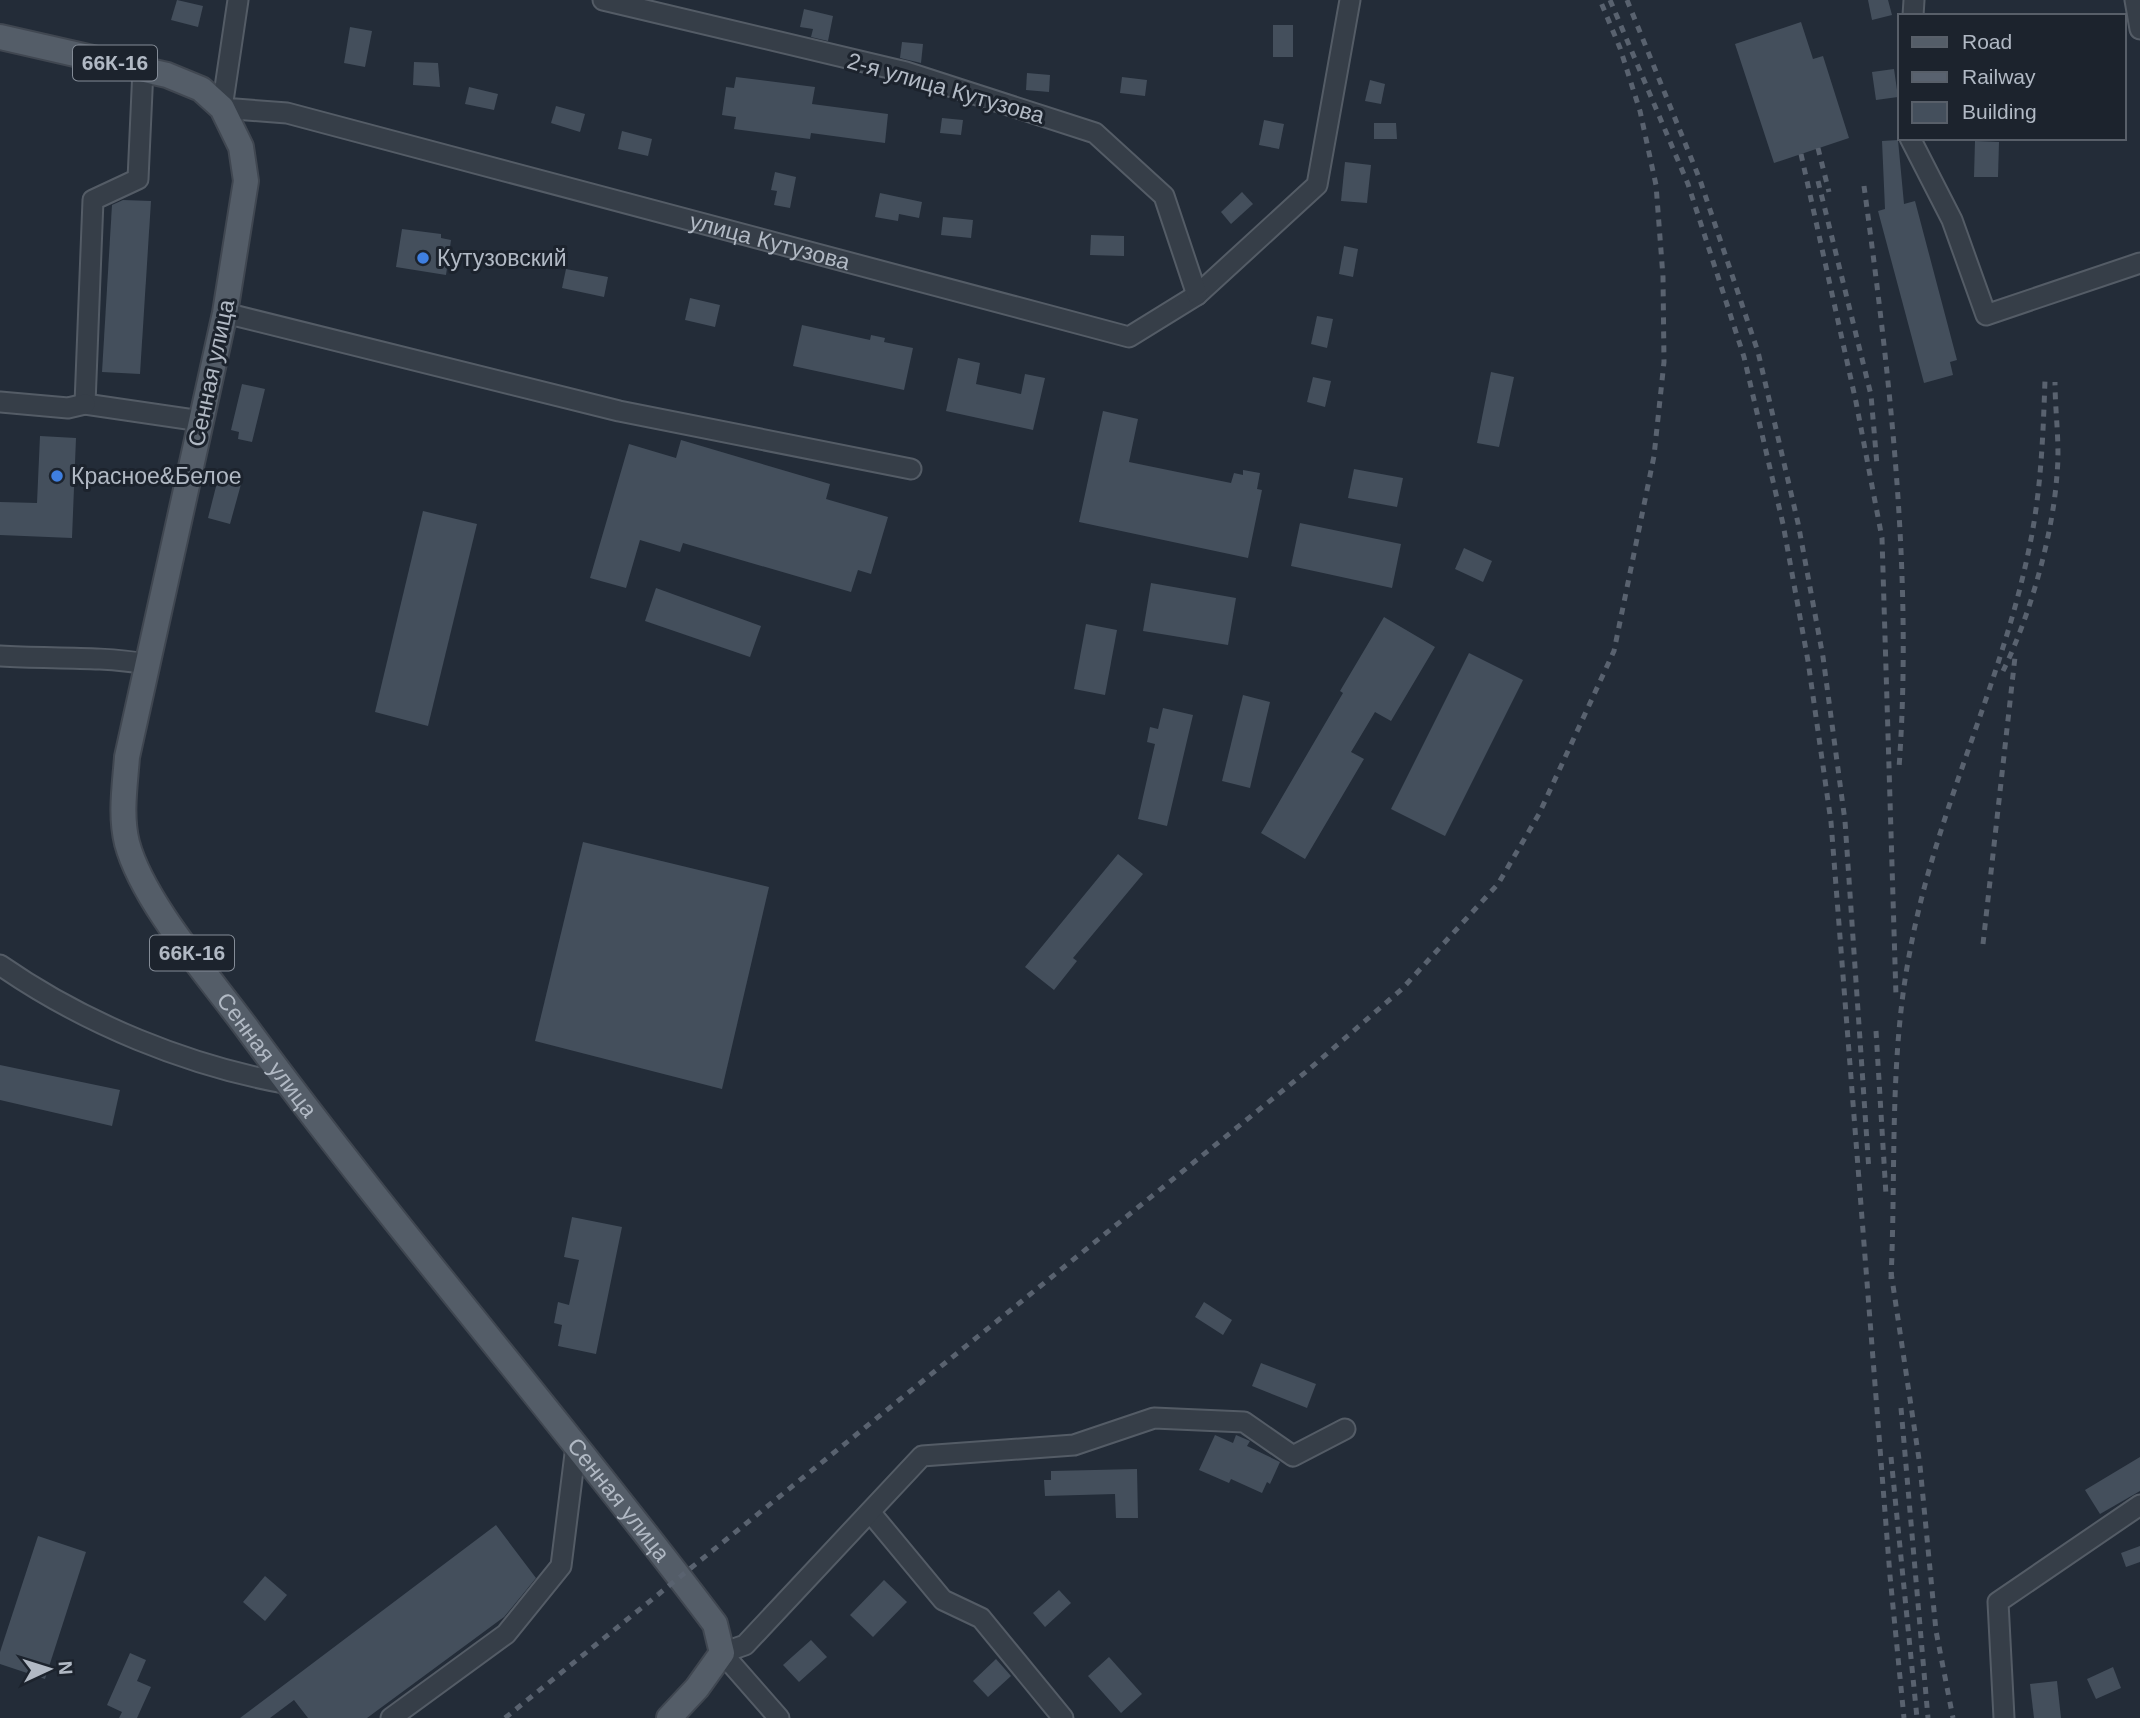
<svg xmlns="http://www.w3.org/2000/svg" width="2140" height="1718" viewBox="0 0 2140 1718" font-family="Helvetica,sans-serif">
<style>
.building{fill:#444f5c}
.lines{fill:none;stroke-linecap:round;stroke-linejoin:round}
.minor-casing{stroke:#545c66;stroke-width:23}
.major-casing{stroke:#404751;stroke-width:28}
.minor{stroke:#363e48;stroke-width:19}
.major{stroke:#545d68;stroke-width:24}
.rail{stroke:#59626f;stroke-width:5;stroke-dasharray:7 7;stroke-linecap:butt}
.shop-dot{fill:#3f7fe0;stroke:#1c232d;stroke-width:2.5}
.labels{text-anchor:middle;stroke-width:6;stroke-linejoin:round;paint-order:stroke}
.shield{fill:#1c232d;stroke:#848c97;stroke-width:2}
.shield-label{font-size:21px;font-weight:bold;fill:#b1b9c4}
.street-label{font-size:23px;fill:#b1b9c4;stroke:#1c232d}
.poi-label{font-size:23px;fill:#b1b9c4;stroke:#1c232d;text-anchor:start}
</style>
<rect width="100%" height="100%" fill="#232c38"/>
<g class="building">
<path d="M 177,0 L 203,6 L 198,27 L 171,20 Z"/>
<path d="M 1868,0 L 1888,0 L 1892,15 L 1872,20 Z"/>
<path d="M 804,9 L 833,16 L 828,41 L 811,37 L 813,29 L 800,27 Z"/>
<path d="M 1801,22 L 1813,59 L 1823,56 L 1849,138 L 1774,163 L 1735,44 Z"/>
<rect x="1273" y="25" width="20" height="32"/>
<path d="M 350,27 L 372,31 L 365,67 L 344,63 Z"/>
<path d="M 902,42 L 923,44 L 921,63 L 900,58 Z"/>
<path d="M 414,62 L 438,63 L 440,87 L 413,85 Z"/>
<path d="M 1894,69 L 1898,97 L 1876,100 L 1872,72 Z"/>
<path d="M 1027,73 L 1050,75 L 1049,92 L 1026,90 Z"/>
<path d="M 736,77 L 815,87 L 812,104 L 888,114 L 885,143 L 811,133 L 810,139 L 734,129 L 736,117 L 722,115 L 726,87 L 734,88 Z"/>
<path d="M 1122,77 L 1147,80 L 1145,96 L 1120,93 Z"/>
<path d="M 1370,80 L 1385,84 L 1381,104 L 1365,101 Z"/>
<path d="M 469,87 L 498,94 L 494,110 L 465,104 Z"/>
<path d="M 556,106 L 585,114 L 580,132 L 551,123 Z"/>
<path d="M 942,118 L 963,120 L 961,135 L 940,133 Z"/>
<path d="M 1264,120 L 1284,124 L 1279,149 L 1259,145 Z"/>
<path d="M 1374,123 L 1396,123 L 1397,139 L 1374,139 Z"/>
<path d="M 622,131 L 652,139 L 648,156 L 618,149 Z"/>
<path d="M 1898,140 L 1904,204 L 1915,201 L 1957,360 L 1950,362 L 1953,375 L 1924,383 L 1878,211 L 1885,209 L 1882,141 Z"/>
<path d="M 1975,141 L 1999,142 L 1998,177 L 1974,177 Z"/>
<path d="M 1345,162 L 1371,165 L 1367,203 L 1341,201 Z"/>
<path d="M 775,172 L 796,177 L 790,208 L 774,205 L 777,191 L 771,190 Z"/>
<path d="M 1242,192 L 1253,204 L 1231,224 L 1221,212 Z"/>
<path d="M 880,193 L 922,202 L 919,218 L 899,214 L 898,221 L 875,217 Z"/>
<path d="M 123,200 L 151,201 L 140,374 L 102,372 L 112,205 Z"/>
<path d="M 943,217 L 973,220 L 971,238 L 941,235 Z"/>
<path d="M 402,229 L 441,234 L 441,238 L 451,240 L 446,275 L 396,267 Z"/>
<path d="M 1091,235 L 1124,236 L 1124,256 L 1090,255 Z"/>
<path d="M 1344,246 L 1358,249 L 1353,277 L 1339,274 Z"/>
<path d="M 566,269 L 608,277 L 604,297 L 562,288 Z"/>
<path d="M 690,298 L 720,305 L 715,327 L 685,320 Z"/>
<path d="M 1317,316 L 1333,319 L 1327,348 L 1311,344 Z"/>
<path d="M 802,325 L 870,340 L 871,335 L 885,338 L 884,342 L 913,348 L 904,390 L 793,366 Z"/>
<path d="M 958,358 L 980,363 L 976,384 L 1021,394 L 1025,374 L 1045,378 L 1033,430 L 946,411 Z"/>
<path d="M 1491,372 L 1514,377 L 1499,447 L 1477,443 Z"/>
<path d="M 1313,377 L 1331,381 L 1325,407 L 1307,402 Z"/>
<path d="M 242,384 L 265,389 L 252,442 L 238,439 L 239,432 L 231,430 Z"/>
<path d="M 1103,411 L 1138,419 L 1129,462 L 1231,483 L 1234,473 L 1243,475 L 1243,470 L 1260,473 L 1257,489 L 1262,490 L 1248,558 L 1079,522 Z"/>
<path d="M 40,436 L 76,438 L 72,538 L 0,535 L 0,502 L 37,503 Z"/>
<path d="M 681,440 L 830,484 L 826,499 L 888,517 L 871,574 L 858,570 L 851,592 L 683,543 L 680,552 L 640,540 L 626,588 L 590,578 L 629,444 L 676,458 Z"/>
<path d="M 1354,469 L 1403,478 L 1397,507 L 1348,498 Z"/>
<path d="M 220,471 L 243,477 L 230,524 L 208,518 Z"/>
<path d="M 423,511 L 477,524 L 428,726 L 375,712 Z"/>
<path d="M 1300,523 L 1401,544 L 1392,588 L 1291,566 Z"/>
<path d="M 1464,548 L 1492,561 L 1483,582 L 1455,569 Z"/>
<path d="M 1151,583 L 1236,598 L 1228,645 L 1143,631 Z"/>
<path d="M 656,588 L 761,626 L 750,657 L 645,621 Z"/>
<path d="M 1384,617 L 1435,647 L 1391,721 L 1375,712 L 1351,752 L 1364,759 L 1305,859 L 1261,833 L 1343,693 L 1340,691 Z"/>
<path d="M 1086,624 L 1117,630 L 1105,695 L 1074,689 Z"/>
<path d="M 1469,653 L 1523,680 L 1445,836 L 1391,809 Z"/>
<path d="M 1243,695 L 1270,702 L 1250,788 L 1222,781 Z"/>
<path d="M 1163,708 L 1193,715 L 1167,826 L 1138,819 L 1155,744 L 1147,742 L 1150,727 L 1158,729 Z"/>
<path d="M 583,842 L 769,887 L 722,1089 L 535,1041 Z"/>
<path d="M 1118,854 L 1143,874 L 1073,958 L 1077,961 L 1054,990 L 1025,967 Z"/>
<path d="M 0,1065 L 120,1090 L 112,1126 L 0,1100 Z"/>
<path d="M 572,1217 L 622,1227 L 596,1354 L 558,1346 L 562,1325 L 554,1323 L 558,1302 L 569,1305 L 579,1260 L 564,1257 Z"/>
<path d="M 1204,1302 L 1232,1320 L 1223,1335 L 1195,1317 Z"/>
<path d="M 1261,1363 L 1316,1384 L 1307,1408 L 1252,1386 Z"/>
<path d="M 1215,1435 L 1233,1443 L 1236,1435 L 1250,1441 L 1247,1446 L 1280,1462 L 1270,1484 L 1267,1482 L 1262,1493 L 1231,1479 L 1229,1483 L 1199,1470 Z"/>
<path d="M 2140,1457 L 2140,1491 L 2100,1514 L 2085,1490 Z"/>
<path d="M 1137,1469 L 1138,1518 L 1116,1518 L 1115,1494 L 1045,1496 L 1044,1480 L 1051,1480 L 1051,1471 Z"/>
<path d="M 496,1525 L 536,1578 L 504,1617 L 367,1718 L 308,1718 L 294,1700 L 270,1718 L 240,1718 Z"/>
<path d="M 38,1536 L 86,1552 L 45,1679 L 0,1664 L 0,1652 Z"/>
<path d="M 2140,1546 L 2140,1562 L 2126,1567 L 2121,1553 Z"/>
<path d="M 265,1576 L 287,1595 L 265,1621 L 243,1602 Z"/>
<path d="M 884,1580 L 907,1602 L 873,1637 L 850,1615 Z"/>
<path d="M 1059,1590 L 1071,1603 L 1045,1627 L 1033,1613 Z"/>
<path d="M 811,1640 L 827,1657 L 799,1682 L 783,1665 Z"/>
<path d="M 130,1653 L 146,1660 L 137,1681 L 151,1687 L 137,1718 L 119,1718 L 122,1712 L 107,1705 Z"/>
<path d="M 1109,1657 L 1142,1694 L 1121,1713 L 1088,1676 Z"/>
<path d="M 996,1659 L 1011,1676 L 988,1697 L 973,1681 Z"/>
<path d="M 2113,1667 L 2121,1688 L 2096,1699 L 2087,1679 Z"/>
<path d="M 2057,1681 L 2061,1718 L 2034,1718 L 2030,1684 Z"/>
</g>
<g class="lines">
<defs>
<g id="minor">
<path id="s1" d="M 238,0 L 222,108 L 287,113 L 1129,337 L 1197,295 L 1317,185 L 1350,0"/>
<path d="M 603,0 L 906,72 L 1095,133 L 1164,196 L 1197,295"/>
<path d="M 2135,0 L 2140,29"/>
<path d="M 1913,16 L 1914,0"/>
<path d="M 143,69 L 138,179 L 93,200 L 85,404 L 201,421"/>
<path d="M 1910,138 L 1952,220 L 1986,315 L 2140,263"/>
<path d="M 225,313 L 619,411 L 911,469"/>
<path d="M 0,402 L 68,408 L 85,404"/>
<path d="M 0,656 C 50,659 99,656 147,664"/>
<path d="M 0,965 C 85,1024 188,1066 289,1084"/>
<path d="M 870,1512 L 943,1600 L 981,1618 L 1063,1718"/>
<path d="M 391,1718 L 506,1634 L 561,1566 L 576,1446"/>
<path d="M 779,1718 L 722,1653 L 745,1645 L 922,1456 L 1074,1445 L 1154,1418 L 1244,1422 L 1293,1456 L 1345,1429"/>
<path d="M 2004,1718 L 1998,1602 L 2140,1505"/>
</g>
<g id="major">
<path id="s2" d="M 0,37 L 167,75 L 201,89 L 222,108 L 241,147 L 246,181 L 225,313 L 127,757 C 125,785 120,815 127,843 C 143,903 212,980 249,1031 C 398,1233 564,1423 715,1624 L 722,1653 L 697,1688 L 669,1718"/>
</g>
</defs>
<use href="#minor" class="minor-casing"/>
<use href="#major" class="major-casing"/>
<use href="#minor" class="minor"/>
<use href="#major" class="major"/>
<g class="rail">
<path d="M 1610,0 L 1688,184 L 1744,357 L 1783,524 L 1808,661 L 1831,822 L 1890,1576 L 1904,1718"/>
<path d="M 1627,0 L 1700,180 L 1758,352 L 1798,523 L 1823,657 L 1845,821 L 1869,1171"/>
<path d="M 1818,148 L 1829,192"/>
<path d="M 1801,154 L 1856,402 L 1882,538 L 1896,996"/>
<path d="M 1818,181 L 1871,395 L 1877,465"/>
<path d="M 1864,186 C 1890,379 1913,574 1899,768"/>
<path d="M 2003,671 C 2030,616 2053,535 2057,474 C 2060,444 2055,412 2055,382"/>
<path d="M 1983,944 L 2015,657"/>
<path d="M 1876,1031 L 1886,1195"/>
<path d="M 1891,1272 L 1920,1466 L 1936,1631 L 1953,1718"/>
<path d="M 1891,1279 C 1896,1170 1889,1058 1910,951 C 1935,813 2001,686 2029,549 C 2041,493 2043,437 2045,380"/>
<path d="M 1901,1408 L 1928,1718"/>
<path d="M 1891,1457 L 1917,1718"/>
<path d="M 505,1718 L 1307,1071 L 1402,989 L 1498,884 L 1539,814 L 1614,651 L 1654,456 L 1664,362 L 1663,277 L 1656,185 L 1640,111 L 1620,48 L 1600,0"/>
</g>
</g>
<g class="shop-dot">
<circle cx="423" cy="258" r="7"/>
<circle cx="57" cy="476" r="7"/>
</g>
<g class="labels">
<g class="shield">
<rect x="73" y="45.5" width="84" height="35" rx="5"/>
<rect x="150" y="935.5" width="84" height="35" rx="5"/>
</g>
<g class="shield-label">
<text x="115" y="70">66К-16</text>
<text x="192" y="960">66К-16</text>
</g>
<g class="street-label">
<text transform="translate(946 88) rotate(16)" y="8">2-я улица Кутузова</text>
<text dy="8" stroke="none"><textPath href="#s1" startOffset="674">улица Кутузова</textPath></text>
<text transform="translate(211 373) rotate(-78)" y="8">Сенная улица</text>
<text dy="8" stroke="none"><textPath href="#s2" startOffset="1244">Сенная улица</textPath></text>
<text dy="8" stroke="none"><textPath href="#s2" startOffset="1811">Сенная улица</textPath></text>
</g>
<g class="poi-label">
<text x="437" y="266">Кутузовский</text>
<text x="71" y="484">Красное&amp;Белое</text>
</g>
</g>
<rect x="1898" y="14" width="228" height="126" fill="#1c232d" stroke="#585f69" stroke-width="2"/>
<rect x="1912" y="37" width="35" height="10" fill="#545d68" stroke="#585f69" stroke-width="2"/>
<text x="1962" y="49" font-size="21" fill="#b1b9c4">Road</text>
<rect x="1912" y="72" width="35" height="10" fill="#59626f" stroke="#585f69" stroke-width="2"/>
<text x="1962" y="84" font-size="21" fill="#b1b9c4">Railway</text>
<rect x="1912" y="102" width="35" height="21" fill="#444f5c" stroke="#585f69" stroke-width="2"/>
<text x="1962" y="119" font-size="21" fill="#b1b9c4">Building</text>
<g transform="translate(49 1669) rotate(86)" stroke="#1c232d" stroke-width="5" paint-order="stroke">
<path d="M0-5L12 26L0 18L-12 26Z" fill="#b1b9c4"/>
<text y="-10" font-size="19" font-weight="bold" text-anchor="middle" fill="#b1b9c4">N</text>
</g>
</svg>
